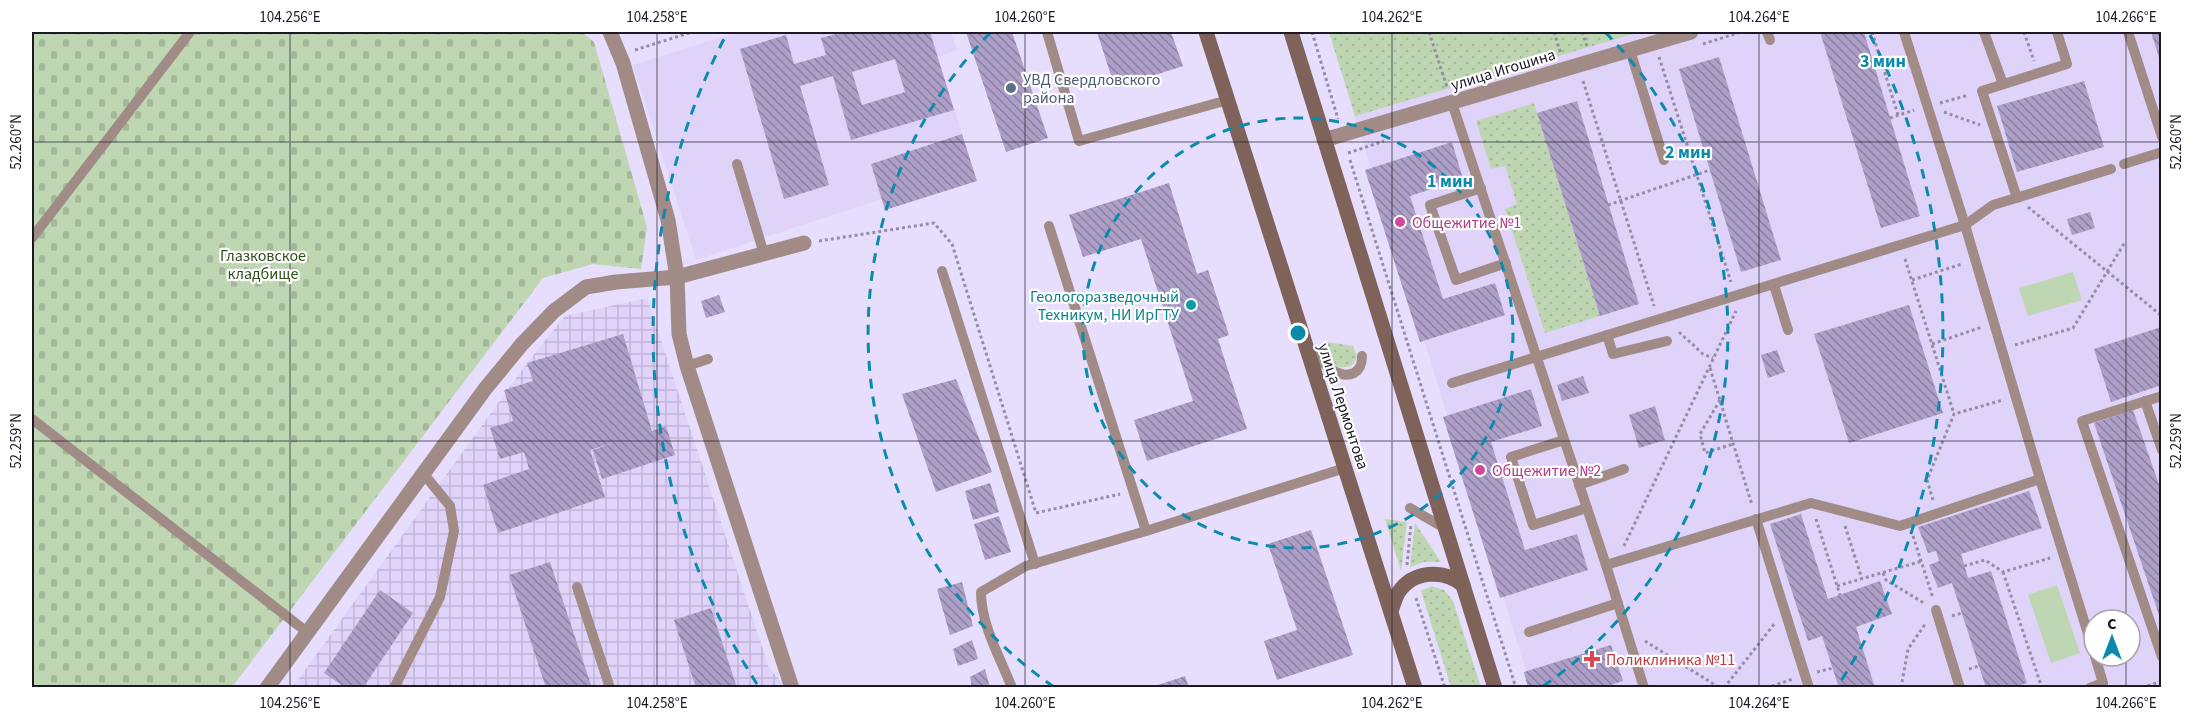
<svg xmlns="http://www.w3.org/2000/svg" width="2193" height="719" viewBox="0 0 2193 719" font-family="'Source Sans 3',sans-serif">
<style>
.built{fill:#e0d3fa;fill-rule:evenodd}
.industrial{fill:url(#industrial-grid)}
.green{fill:url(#green-dots)}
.cemetery{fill:url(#cemetery-stones)}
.pitch{fill:#bed6b2}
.building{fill:url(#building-back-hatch);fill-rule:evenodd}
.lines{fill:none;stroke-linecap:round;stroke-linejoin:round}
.path{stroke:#948da5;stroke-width:3;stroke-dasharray:3 3;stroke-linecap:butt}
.lane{stroke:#a08b86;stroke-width:10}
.street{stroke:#a08b86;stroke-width:15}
.secondary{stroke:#7f625a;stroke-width:15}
.ticks{fill:none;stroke:#1c1824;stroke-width:1.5;stroke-opacity:0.45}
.ring{fill:none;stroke:#0b8bac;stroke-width:3;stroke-dasharray:10 8}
.service-dot{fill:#5c6f8a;stroke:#fff;stroke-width:2}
.hotel-dot{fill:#d1479c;stroke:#fff;stroke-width:2}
.culture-dot{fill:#0f9aa8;stroke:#fff;stroke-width:2}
.health-dot{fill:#e0444e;stroke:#fff;stroke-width:2}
.labels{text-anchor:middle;stroke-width:4.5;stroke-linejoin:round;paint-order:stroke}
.street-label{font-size:16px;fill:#1c1824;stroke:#fff}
.service-label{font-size:16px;fill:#4e5e75;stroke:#fff;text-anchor:start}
.hotel-label{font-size:16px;fill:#b23c85;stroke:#fff;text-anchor:start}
.park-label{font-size:16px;fill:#31511c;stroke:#fff}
.culture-label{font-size:16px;fill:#0d838f;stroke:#fff;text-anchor:end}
.health-label{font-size:16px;fill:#be3a42;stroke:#fff;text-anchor:start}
.centre{fill:#0b8bac;stroke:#fff;stroke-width:3}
.ring-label{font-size:18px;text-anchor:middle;font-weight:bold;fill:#0b8bac;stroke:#fff;stroke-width:4.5;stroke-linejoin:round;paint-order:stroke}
.neatline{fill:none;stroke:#1c1824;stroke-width:2}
.ticks-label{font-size:15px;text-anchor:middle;fill:#1c1824}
</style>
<defs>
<pattern id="industrial-grid" width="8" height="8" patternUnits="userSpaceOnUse" patternTransform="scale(1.5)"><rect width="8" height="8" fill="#e0d3fa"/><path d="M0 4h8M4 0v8" fill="none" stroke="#c0b4d6"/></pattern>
<pattern id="green-dots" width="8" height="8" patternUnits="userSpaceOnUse" patternTransform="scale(1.5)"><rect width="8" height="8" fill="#bed6b2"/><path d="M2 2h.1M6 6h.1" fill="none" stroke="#a3b799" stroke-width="1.8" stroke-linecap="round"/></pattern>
<pattern id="cemetery-stones" width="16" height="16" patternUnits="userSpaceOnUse" patternTransform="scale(1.5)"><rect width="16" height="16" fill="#bed6b2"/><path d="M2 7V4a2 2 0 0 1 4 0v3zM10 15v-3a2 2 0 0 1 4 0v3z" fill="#a3b799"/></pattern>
<pattern id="building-back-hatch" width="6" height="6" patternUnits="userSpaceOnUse" patternTransform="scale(1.5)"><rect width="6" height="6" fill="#ad9fc7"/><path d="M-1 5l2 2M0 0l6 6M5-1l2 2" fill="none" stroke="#8c81a1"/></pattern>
</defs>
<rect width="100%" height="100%" fill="#e7ddfd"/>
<g class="built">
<path d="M 738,32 L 951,32 L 957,50 L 938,57 L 962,134 L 871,164 L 882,199 L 696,260 L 633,65 Z"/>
<path d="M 1329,32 L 2161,32 L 2161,687 L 1531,687 ZM 2094,620 L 2130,620 L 2130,656 L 2094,656 Z"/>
</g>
<path class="industrial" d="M 647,298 L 769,668 L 786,687 L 292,688 L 527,363 L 565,316 Z"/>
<g class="green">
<path d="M 1329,32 L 1640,32 L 1355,116 Z"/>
<path d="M 1534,103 L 1600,316 L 1545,333 L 1505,209 L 1517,204 L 1505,166 L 1491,169 L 1476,121 Z"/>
<path d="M 1327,342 L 1353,346 L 1357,356 C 1354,367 1347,369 1336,366 L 1333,362 Z"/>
<path d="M 1385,519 L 1407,522 L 1401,571 Z"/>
<path d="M 1415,523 L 1441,562 L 1424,562 L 1410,567 Z"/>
<path d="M 1432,586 L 1444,590 L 1453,601 L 1481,687 L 1451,687 L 1421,591 Z"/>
</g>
<path class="cemetery" d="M 32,32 L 582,32 L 594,42 L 647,227 L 641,269 L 593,264 L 543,278 L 232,687 L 32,687 Z"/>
<g class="pitch">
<path d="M 1461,32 L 1508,32 L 1466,45 Z"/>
<path d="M 2073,272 L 2082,300 L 2028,316 L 2019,288 Z"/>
<path d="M 2057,585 L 2080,653 L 2051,663 L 2028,595 Z"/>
</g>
<g class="building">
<path d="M 843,32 L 930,32 L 954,110 L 851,140 L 833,76 L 800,86 L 829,185 L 784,199 L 740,49 L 786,35 L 794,64 L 826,55 L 821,38 ZM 895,59 L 905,92 L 862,105 L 852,72 Z"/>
<path d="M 966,32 L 1012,32 L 1048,138 L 1006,152 Z"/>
<path d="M 1097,32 L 1171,32 L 1183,66 L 1115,88 Z"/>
<path d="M 1820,32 L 1864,32 L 1920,216 L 1881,228 Z"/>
<path d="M 2151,32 L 2162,32 L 2162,63 L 2161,64 Z"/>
<path d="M 1719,57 L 1781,260 L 1741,272 L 1679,69 Z"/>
<path d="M 2084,81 L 2104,147 L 2017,172 L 1997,106 Z"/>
<path d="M 1577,101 L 1639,304 L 1600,316 L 1537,113 Z"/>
<path d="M 962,134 L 977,181 L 885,210 L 871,164 Z"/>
<path d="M 1452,142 L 1463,179 L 1410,196 L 1443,299 L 1495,283 L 1505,315 L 1420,342 L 1365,170 Z"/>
<path d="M 1169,183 L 1197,274 L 1208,270 L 1229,335 L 1218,339 L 1247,429 L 1147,461 L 1134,420 L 1193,401 L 1141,239 L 1083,257 L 1069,215 Z"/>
<path d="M 2090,212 L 2095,228 L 2072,235 L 2067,219 Z"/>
<path d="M 719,295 L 725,312 L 706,318 L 701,301 Z"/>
<path d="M 1909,305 L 1943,413 L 1849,443 L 1814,334 Z"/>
<path d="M 2161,327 L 2162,385 L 2111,402 L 2094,349 Z"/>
<path d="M 623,334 L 652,431 L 666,426 L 675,455 L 602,479 L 593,450 L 616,442 L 590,450 L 605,497 L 498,533 L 483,485 L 529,469 L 524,452 L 500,459 L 490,428 L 513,421 L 504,390 L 533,381 L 527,363 Z"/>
<path d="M 1777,350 L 1785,372 L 1768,378 L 1761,355 Z"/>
<path d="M 1583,376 L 1589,393 L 1562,401 L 1557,385 Z"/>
<path d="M 956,379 L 992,472 L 936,492 L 902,394 Z"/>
<path d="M 1531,389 L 1542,426 L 1491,442 L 1525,550 L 1577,534 L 1588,570 L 1500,598 L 1443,417 Z"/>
<path d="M 1655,406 L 1665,440 L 1639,448 L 1629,415 Z"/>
<path d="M 2133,410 L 2162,493 L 2161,621 L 2094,423 Z"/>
<path d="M 990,483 L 999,512 L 973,520 L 965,491 Z"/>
<path d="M 2029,491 L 2042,528 L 1961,554 L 1968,578 L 1991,571 L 2027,683 L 2012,688 L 1986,688 L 1952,583 L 1938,588 L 1929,565 L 1939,561 L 1936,551 L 1928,553 L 1918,527 Z"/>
<path d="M 1801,514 L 1828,599 L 1880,581 L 1892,614 L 1856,627 L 1875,688 L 1839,688 L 1822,636 L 1808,641 L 1770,524 Z"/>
<path d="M 999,516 L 1011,552 L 985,560 L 974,524 Z"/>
<path d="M 1311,530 L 1353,655 L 1277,680 L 1264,641 L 1297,630 L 1268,544 Z"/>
<path d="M 550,562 L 592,688 L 546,688 L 509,575 Z"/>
<path d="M 962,582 L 973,626 L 950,635 L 937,589 Z"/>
<path d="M 380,590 L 413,613 L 363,688 L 346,688 L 324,673 Z"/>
<path d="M 711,608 L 737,688 L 696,688 L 674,620 Z"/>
<path d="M 972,640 L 978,659 L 958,666 L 953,649 Z"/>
<path d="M 1611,645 L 1623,681 L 1602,688 L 1528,688 L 1524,672 Z"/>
<path d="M 985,669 L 990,688 L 972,688 L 970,677 Z"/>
<path d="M 1185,676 L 1189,688 L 1152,688 L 1152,687 Z"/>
</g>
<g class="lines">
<g class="path">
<path d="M 1312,32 L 1338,119"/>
<path d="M 1429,32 L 1447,87"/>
<path d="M 1554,32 L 1561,54"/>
<path d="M 1582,32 L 1587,46"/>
<path d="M 1872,32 L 1898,115"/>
<path d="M 2024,32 L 2034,61"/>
<path d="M 1703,44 L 1741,32"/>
<path d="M 635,50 L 692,32"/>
<path d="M 1659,57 L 1731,282"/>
<path d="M 1583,81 L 1654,306"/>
<path d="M 1940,103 L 1969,95"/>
<path d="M 1944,112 L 1980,125"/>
<path d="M 1890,118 L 1914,110"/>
<path d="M 1348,153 L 1384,141"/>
<path d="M 1350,160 L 1516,688"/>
<path d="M 1608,205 L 1710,170"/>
<path d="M 2028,207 L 2162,316"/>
<path d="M 819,241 L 934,223 L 952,244 L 1036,513 L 1120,494"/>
<path d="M 1905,259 L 1954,414"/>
<path d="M 1912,280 L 1962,264"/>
<path d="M 1679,332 L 1703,354 L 1713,358"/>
<path d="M 1932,344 L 1982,327"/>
<path d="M 2015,345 L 2073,328 L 2125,242"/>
<path d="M 1710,368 L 1752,505"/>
<path d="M 1720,400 L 1700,434 L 1705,453 L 1733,444"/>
<path d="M 1933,500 L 1927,480 L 1954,414 L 2003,400"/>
<path d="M 1816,519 L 1840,595"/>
<path d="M 1845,526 L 1862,579"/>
<path d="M 1913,536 L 1933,598"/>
<path d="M 1624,546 L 1736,311"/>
<path d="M 1407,565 L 1411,524"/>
<path d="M 1964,566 L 1985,560 L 2003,572 L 2050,558"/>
<path d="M 2003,572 L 2042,688"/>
<path d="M 1883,573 L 1886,580 L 1924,603"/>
<path d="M 1837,586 L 1922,561"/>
<path d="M 1416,598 L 1445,688"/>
<path d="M 1952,616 L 1962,613"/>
<path d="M 1645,641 L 1720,688"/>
<path d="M 1969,669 L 1979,666"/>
<path d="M 1817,672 L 1833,668"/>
<path d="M 1724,688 L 1775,623"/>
<path d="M 1766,688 L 1793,679"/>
<path d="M 1901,688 L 1908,649 L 1926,623"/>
<path d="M 2142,688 L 2162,681"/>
</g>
<g class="lane">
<path d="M 1047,32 L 1079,141 L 1228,100"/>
<path d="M 1767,32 L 1770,40"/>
<path d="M 1984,32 L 2003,84"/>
<path d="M 2128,32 L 2162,137"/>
<path d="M 1630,50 L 1664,160"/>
<path d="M 1452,103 L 1606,565 L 1644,688"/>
<path d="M 737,164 L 764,254"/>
<path d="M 2124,164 L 2162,152"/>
<path d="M 1481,188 L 1430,205 L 1456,280 L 1506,263"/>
<path d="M 2017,198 L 1982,91 L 2067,64 L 2057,32"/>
<path d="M 1049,226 L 1146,531"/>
<path d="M 32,238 L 190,32"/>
<path d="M 942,271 L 1035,564"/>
<path d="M 1774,285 L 1788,330"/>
<path d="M 1607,335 L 1613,354 L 1667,341"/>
<path d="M 1308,350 C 1319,359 1338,381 1354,373 C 1361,369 1362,363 1362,356"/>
<path d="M 687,366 L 708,359"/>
<path d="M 1452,383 L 1965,225 L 1993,205 L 2111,169"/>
<path d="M 2162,396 L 2082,421 L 2162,657"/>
<path d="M 2145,401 L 2162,450"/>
<path d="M 32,419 L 307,632"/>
<path d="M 1564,440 L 1511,457 L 1533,525 L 1587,508"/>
<path d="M 2040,479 L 2094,653"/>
<path d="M 1579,485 L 1624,469"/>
<path d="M 1410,508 L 1446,529"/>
<path d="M 1756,519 L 1809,688"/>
<path d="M 1606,565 L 1811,503 L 1900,526 L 2040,479 L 1965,225 L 1904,32"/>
<path d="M 577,587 L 610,688"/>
<path d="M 1936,610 L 1960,688"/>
<path d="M 1529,632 L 1618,603"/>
<path d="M 394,688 L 440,597 L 454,531 L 450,506 L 423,473"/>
<path d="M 1012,688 C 1000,657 981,625 981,592 L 1026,566 L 1146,531 L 1345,468"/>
<path d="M 2090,688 L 2103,683 L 2095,656"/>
</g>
<g class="street">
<path d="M 610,32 L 623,63 L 668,220 L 677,277 L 679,334 L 687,366 L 792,688"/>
<path d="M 1324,140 L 1691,32"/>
<path d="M 267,688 L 485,389 L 522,344 L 554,311 L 586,287 L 616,282 L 677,277 L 804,243"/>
</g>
<g class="secondary">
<path d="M 1206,32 L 1415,688"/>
<path d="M 1291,32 L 1495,688"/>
<path d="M 1391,611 C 1393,606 1395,599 1398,593 C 1413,570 1444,569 1463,585"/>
</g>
</g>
<path class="ticks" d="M 290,32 L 290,688M 657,32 L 657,688M 1025,32 L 1025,688M 1392,32 L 1392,688M 1759,32 L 1759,688M 2126,32 L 2126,620M 32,142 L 2162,142M 32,441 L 2162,441M 2126,656 L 2126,688"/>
<g class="ring">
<circle cx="1298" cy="333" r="215"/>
<path d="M1054 687A430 430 0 0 1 991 32M1605 32A430 430 0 0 1 1542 687"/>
<path d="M757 684A645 645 0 0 1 726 35M1870 35A645 645 0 0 1 1839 684"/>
</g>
<circle class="service-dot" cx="1011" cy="88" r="6"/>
<g class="hotel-dot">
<circle cx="1400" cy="222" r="6"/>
<circle cx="1480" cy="470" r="6"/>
</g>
<circle class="culture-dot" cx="1191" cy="305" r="6"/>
<path class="health-dot" d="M1589 650h6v6h6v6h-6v6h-6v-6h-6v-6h6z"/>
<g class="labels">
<g class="street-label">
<text transform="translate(1503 69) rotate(-17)" y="6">улица Игошина</text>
<text transform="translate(1344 406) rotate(72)" y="6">улица Лермонтова</text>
</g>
<g class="service-label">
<text x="1023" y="85">УВД Свердловского<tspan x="1023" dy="18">района</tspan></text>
</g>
<g class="hotel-label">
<text x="1412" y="228">Общежитие №1</text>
<text x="1492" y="476">Общежитие №2</text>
</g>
<g class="park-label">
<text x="263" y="261">Глазковское<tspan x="263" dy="18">кладбище</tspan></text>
</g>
<g class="culture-label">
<text x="1179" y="302">Геологоразведочный<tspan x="1179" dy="18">Техникум, НИ ИрГТУ</tspan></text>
</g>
<g class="health-label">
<text x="1606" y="665">Поликлиника №11</text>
</g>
</g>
<circle cx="1298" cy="333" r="9" class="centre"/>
<g class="ring-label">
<text x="1883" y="67">3 мин</text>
<text x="1688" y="158">2 мин</text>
<text x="1450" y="187">1 мин</text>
</g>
<rect width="2193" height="719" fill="none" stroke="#ffffff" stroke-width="66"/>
<g transform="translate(2112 638)"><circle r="28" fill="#ffffff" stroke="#a4a3a7" stroke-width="1.5"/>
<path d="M0-4.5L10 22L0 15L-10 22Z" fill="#0b8bac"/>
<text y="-9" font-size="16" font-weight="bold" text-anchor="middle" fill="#1c1824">С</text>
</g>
<rect x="33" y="33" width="2127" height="653" class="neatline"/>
<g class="ticks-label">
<text x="290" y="22">104.256°E</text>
<text x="657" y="22">104.258°E</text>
<text x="1025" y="22">104.260°E</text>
<text x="1392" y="22">104.262°E</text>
<text x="1759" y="22">104.264°E</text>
<text x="2126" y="22">104.266°E</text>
<text transform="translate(16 142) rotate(-90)" y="5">52.260°N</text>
<text transform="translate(2176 142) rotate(-90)" y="5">52.260°N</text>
<text transform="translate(16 441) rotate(-90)" y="5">52.259°N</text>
<text transform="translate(2176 441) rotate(-90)" y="5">52.259°N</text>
<text x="290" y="708">104.256°E</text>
<text x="657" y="708">104.258°E</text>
<text x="1025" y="708">104.260°E</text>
<text x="1392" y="708">104.262°E</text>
<text x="1759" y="708">104.264°E</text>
<text x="2126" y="708">104.266°E</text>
</g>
</svg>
